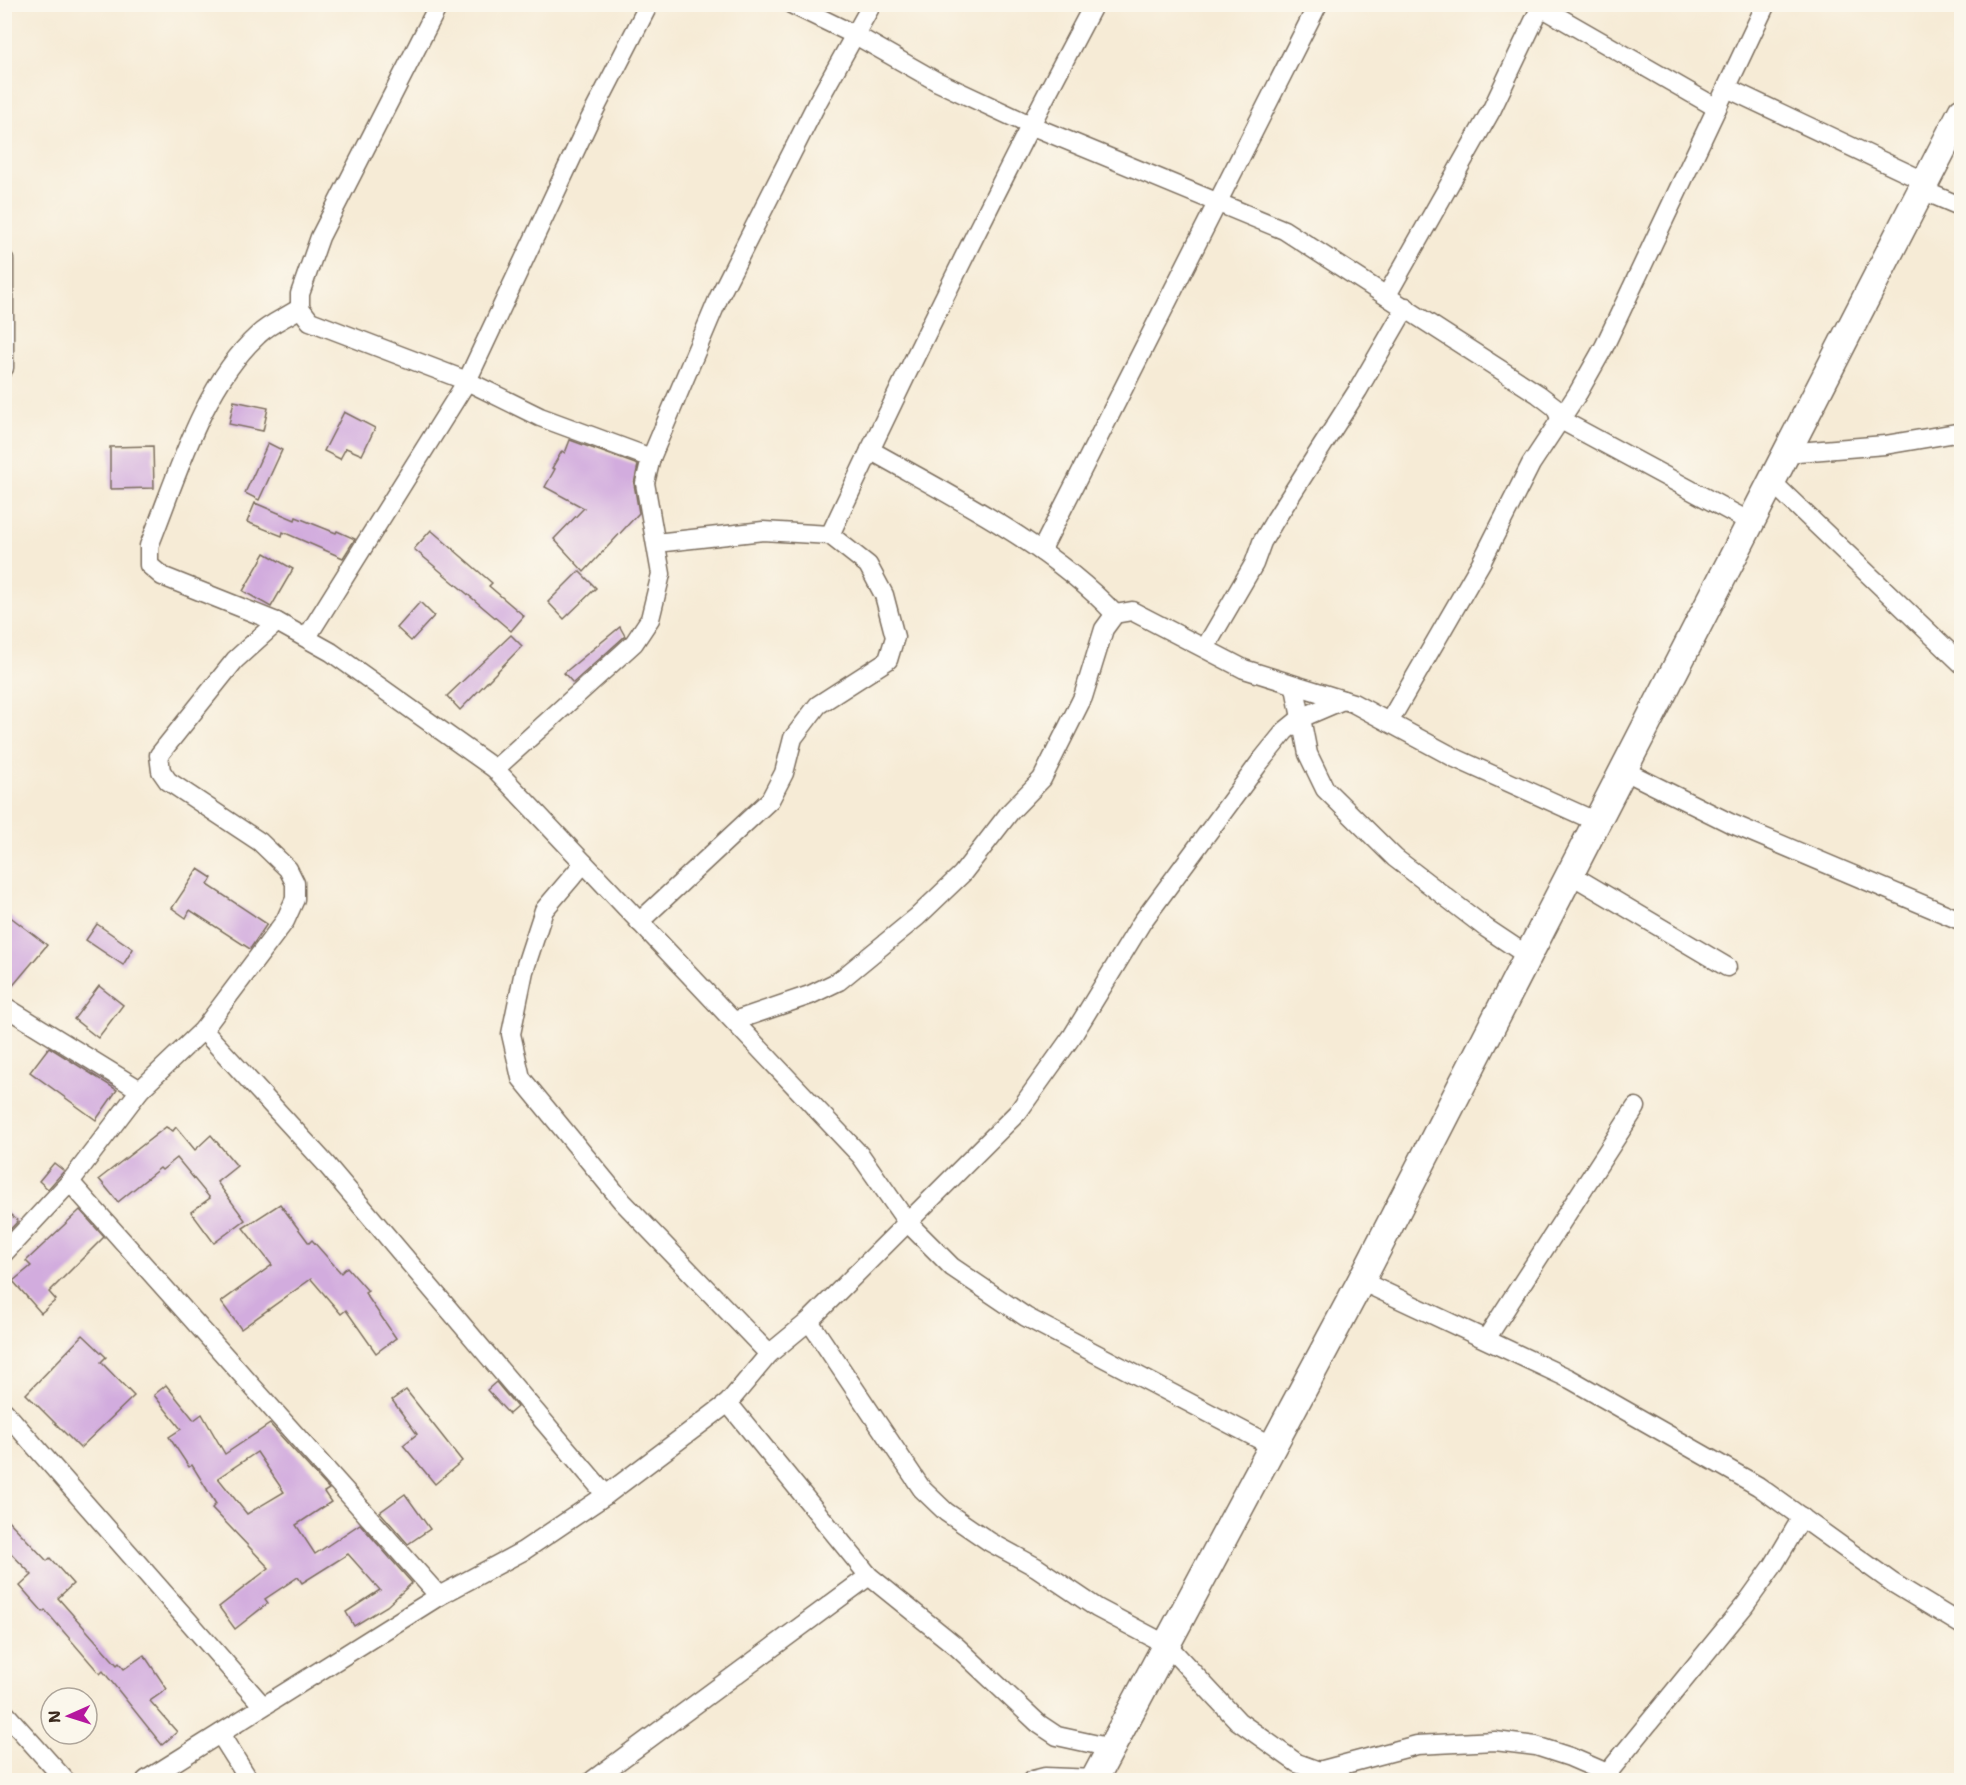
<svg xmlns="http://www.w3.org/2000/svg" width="1966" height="1785" viewBox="0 0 1966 1785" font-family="'Shantell Sans',sans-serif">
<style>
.building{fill:#d2acde;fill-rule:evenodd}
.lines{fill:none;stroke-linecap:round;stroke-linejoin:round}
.street-casing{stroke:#7c6e5e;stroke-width:21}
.secondary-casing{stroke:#7c6e5e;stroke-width:30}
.street{stroke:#fff;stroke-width:18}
.secondary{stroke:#fff;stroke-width:27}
</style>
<rect width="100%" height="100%" fill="#fbf7ec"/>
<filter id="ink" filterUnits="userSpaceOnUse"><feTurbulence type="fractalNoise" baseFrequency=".0167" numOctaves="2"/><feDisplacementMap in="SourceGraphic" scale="12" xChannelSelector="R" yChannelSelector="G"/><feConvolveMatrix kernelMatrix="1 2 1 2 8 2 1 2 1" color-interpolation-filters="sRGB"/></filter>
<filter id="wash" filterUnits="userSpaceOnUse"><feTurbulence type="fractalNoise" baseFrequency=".008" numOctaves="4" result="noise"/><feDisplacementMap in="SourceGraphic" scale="24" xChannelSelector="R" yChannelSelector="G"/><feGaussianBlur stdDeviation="1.35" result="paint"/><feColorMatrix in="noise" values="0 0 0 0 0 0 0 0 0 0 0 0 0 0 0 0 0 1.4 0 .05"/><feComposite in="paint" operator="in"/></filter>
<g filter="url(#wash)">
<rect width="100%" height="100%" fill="#f6ebd6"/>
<g id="blocks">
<g class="building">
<path d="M 234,401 L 268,408 L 263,431 L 229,424 Z"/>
<path d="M 344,412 L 375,428 L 362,455 L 346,448 L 340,459 L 324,451 Z"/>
<path d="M 570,440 L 638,465 L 634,484 L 639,513 L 584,572 L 554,539 L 584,508 L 545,487 L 555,469 L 552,468 L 562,451 L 565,453 Z"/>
<path d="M 268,443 L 282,450 L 259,500 L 245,493 Z"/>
<path d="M 153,446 L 154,488 L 110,489 L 110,447 Z"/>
<path d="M 255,503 L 295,520 L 296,517 L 336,533 L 337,531 L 355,539 L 343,558 L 283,532 L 282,536 L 247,522 Z"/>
<path d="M 431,530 L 492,583 L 489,586 L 524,616 L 511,631 L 414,549 Z"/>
<path d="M 265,553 L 293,569 L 271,607 L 243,591 Z"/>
<path d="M 579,571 L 596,588 L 564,619 L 548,602 Z"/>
<path d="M 420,602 L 434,616 L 411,641 L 397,628 Z"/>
<path d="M 620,627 L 625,636 L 573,683 L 564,673 Z"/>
<path d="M 511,635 L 522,646 L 460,710 L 447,696 Z"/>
<path d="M 198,869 L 212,878 L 208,885 L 267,924 L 250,949 L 190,910 L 186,918 L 172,908 Z"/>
<path d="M 4,912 L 47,945 L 5,995 L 4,995 Z"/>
<path d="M 97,924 L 133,949 L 123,965 L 86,940 Z"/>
<path d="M 99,986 L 123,1005 L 98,1038 L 74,1019 Z"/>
<path d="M 49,1047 L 117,1090 L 96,1120 L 30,1072 Z"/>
<path d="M 166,1127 L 173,1131 L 176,1127 L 195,1150 L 211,1135 L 237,1166 L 217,1182 L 245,1220 L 214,1243 L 191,1212 L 210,1198 L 177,1158 L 162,1170 L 160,1168 L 118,1202 L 99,1179 Z"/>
<path d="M 54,1163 L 64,1171 L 48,1189 L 39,1181 Z"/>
<path d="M 280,1204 L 309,1243 L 312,1240 L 341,1273 L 347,1267 L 368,1291 L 365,1293 L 396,1338 L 376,1353 L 346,1310 L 341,1314 L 311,1279 L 241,1329 L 221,1302 L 272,1265 L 243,1228 Z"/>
<path d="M 4,1209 L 18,1221 L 4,1236 Z"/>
<path d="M 80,1210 L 104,1237 L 49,1292 L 56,1300 L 41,1313 L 13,1281 L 31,1266 L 26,1261 Z"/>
<path d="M 83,1335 L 106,1357 L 101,1362 L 134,1396 L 80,1448 L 26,1394 Z"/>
<path d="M 496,1382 L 517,1407 L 509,1414 L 487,1390 Z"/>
<path d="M 166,1385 L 194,1420 L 202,1414 L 225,1454 L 270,1424 L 329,1489 L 324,1492 L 331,1502 L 296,1525 L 315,1554 L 360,1524 L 412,1583 L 387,1606 L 354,1626 L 346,1612 L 380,1590 L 348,1554 L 302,1583 L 298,1577 L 265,1599 L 268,1603 L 235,1629 L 219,1607 L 269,1568 L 212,1508 L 216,1504 L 192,1465 L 189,1467 L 169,1437 L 181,1429 L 154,1395 ZM 257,1452 L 284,1492 L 247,1514 L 218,1478 Z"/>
<path d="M 406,1390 L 462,1461 L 435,1484 L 403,1445 L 417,1434 L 392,1400 Z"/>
<path d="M 405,1494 L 430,1529 L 408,1544 L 380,1512 Z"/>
<path d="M 4,1516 L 47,1561 L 50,1558 L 73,1584 L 58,1598 L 117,1665 L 119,1663 L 124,1669 L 144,1655 L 167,1689 L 150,1701 L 177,1732 L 162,1745 L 103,1671 L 100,1674 L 45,1610 L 43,1612 L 20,1586 L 32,1575 L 4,1546 Z"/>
</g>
</g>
</g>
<g filter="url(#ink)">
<use href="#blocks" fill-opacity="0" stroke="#7c6e5e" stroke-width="1.5"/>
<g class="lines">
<defs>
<g id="street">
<path d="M 439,4 L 320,237 L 300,294 L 300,308 L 310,321 L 467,381 L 540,417 L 651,458"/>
<path d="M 791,4 L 857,36 L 936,81 L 1030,125 L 1284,230 L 1538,394 L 1555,407 L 1561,420 L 1750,522"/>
<path d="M 1541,7 L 1717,108"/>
<path d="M 1727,88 L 1926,182"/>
<path d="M 1922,190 L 1962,207"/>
<path d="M 4,259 L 4,368"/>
<path d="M 1387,295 L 1492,109 L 1542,4"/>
<path d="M 870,450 C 953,497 1049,544 1115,614"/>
<path d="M 1785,453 L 1885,445 L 1962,432"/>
<path d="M 1771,481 L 1962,664"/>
<path d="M 830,535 C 914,356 1001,179 1094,4"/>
<path d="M 1041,551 L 1318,4"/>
<path d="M 277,622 L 162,576 L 149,565 L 149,546 C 177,477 202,386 258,335 C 269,324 287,317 300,308"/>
<path d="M 307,637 L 467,381 L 590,119 L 649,4"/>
<path d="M 1205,648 L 1254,564 L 1262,542 L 1275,520 L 1358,390 L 1406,307"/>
<path d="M 1295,687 L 1308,754 L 1325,789 L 1395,858 L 1486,928 L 1528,956"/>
<path d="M 1389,722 L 1482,561 L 1531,464 L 1578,393 L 1604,347 L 1766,4"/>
<path d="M 495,769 L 634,643 L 650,619 L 661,574 L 645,483 L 651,458 L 719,297 L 817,103 L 872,4"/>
<path d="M 1623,770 L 1730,823 L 1962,921"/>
<path d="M 584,863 L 544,910 L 524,971 L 511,1034 L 521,1078 L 622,1201 L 769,1354"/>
<path d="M 1570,874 L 1727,967"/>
<path d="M 639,922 L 770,800 L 784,773 L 793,738 L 818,705 L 888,660 L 895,637 L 884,595 L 868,565 L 830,535 L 763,531 L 656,543"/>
<path d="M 4,1006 L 140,1090"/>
<path d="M 734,1021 L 810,995 L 839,981 L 917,917 L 962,874 L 1010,812 L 1042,779 L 1083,697 L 1104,629 L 1115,614 L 1132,611 L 1244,669 L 1353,703 L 1455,758 L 1597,822"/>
<path d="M 203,1030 L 325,1163 L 606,1495"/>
<path d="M 70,1182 L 439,1596"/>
<path d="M 4,1253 L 70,1182 L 140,1090 L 203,1030 L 285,921 L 295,899 L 295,883 L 288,869 L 260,842 L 168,781 L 161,771 L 159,755 L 235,660 L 277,622 L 331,652 L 495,769 L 861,1156 L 907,1222 L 952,1267 L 1026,1317 L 1272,1446"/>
<path d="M 1361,1281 L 1570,1379 L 1758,1486 L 1893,1583 L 1962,1625"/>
<path d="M 809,1321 L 922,1489 L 946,1512 L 990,1542 L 1036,1567 L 1097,1608 L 1167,1645 L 1238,1721 L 1297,1763 L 1319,1771 L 1417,1745 L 1495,1741 L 1536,1746 L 1570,1757 L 1607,1773"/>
<path d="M 1486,1339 L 1636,1107"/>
<path d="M 728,1403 L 869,1576 L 957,1647 L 1039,1724 L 1057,1736 L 1112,1748"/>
<path d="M 4,1411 L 263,1706"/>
<path d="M 4,1712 L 65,1780"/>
<path d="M 220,1734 L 249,1780"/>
<path d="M 146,1780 L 439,1596 L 523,1551 L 606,1495 L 728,1403 L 769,1354 L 809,1321 L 1018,1112 L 1073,1035 L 1142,922 L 1260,762 L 1285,731 L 1301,718 L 1343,700"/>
<path d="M 593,1780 L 869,1576"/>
<path d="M 1033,1780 L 1045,1777 L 1095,1779"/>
<path d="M 1602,1780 L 1745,1605 L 1773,1566 L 1802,1517"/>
</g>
<path id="secondary" d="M 1094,1780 L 1361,1281 L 1962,111"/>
</defs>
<use href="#street" class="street-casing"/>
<use href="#secondary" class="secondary-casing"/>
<use href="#street" class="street"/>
<use href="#secondary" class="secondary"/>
</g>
</g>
<rect width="1966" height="1785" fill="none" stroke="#fbf7ec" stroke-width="24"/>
<g transform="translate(69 1716) rotate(267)"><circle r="28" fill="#fbf7ec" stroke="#aea59a" stroke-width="1.5"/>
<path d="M0-4.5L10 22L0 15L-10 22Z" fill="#b5179e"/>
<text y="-9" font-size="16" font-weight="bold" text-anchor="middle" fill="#3b2a1e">N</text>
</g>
</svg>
